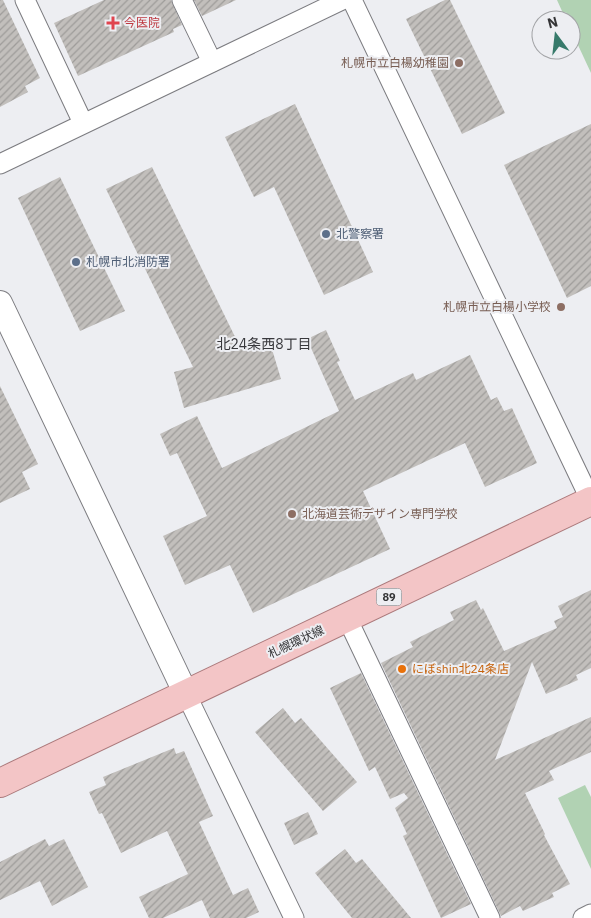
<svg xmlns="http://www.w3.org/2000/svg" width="591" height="918" viewBox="0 0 591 918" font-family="'IBM Plex Sans','Noto Sans JP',sans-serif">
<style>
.park{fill:#b1d2b3}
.building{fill:url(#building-hatch)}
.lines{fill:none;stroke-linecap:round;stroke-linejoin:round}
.minor-casing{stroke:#7c7c80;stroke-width:21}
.tertiary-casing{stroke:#7c7c80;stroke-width:26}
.primary-casing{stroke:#ab797b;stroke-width:30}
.minor{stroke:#fff;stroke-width:19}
.tertiary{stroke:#fff;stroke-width:24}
.primary{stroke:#f3c5c6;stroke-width:28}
.health-dot{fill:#e0444e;stroke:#edeef2;stroke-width:2}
.education-dot{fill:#8d6e63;stroke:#edeef2;stroke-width:2}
.service-dot{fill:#5c6f8a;stroke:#edeef2;stroke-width:2}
.food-dot{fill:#e8710a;stroke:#edeef2;stroke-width:2}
.labels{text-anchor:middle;stroke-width:4;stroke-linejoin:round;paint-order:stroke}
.shield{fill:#edeef2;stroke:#6c6c6e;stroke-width:1}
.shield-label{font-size:11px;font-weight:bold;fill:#343436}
.health-label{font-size:12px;fill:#be3a42;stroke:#edeef2;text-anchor:start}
.education-label{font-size:12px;fill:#785e54;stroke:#edeef2;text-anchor:end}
.service-label{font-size:12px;fill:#4e5e75;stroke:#edeef2;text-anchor:start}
.street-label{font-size:12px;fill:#343436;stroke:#edeef2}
.food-label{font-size:12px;fill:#c56008;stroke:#edeef2;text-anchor:start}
.neighbourhood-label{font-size:14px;fill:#38383c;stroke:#edeef2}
</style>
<defs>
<pattern id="building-hatch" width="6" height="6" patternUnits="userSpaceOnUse" patternTransform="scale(1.25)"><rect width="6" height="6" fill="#c2bfbc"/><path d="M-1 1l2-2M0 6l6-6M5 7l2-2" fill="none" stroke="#9e9c9a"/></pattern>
</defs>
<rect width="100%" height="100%" fill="#edeef2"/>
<g class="park">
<path d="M 557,0 L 591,0 L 591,73 L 571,30 L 571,20 L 566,20 Z"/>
<path d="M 585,785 L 591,797 L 591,869 L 558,798 Z"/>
</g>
<g class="building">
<path d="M 0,0 L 3,0 L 40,78 L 25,86 L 28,92 L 0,107 Z"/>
<path d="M 104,0 L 171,0 L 182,25 L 173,29 L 174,32 L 78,76 L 54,23 Z"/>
<path d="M 194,0 L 236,0 L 202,16 Z"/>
<path d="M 445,0 L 450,0 L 505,113 L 462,134 L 406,19 Z"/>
<path d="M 295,104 L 373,272 L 324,295 L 274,187 L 254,197 L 225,137 Z"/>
<path d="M 591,124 L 591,286 L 567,298 L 504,165 Z"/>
<path d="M 152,167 L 240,347 L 252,343 L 254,351 L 271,346 L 281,379 L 184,408 L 174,372 L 193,367 L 106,189 Z"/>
<path d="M 60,177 L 125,311 L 80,331 L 18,198 Z"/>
<path d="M 326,330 L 340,361 L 337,362 L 355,400 L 413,373 L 416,380 L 470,355 L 491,400 L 497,397 L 504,411 L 512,408 L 537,463 L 485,487 L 465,443 L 363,491 L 390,549 L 253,613 L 230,565 L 185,585 L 163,536 L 207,516 L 177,453 L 170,456 L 160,434 L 197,416 L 222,468 L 339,411 L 307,339 Z"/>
<path d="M 0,386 L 38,464 L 22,472 L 30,489 L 0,503 Z"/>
<path d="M 591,590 L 591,668 L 576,675 L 578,680 L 546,694 L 532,662 L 495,760 L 591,717 L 591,752 L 549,771 L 554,780 L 525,793 L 545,834 L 544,835 L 570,884 L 552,893 L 554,897 L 523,911 L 520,906 L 501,916 L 381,663 L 413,647 L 410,642 L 454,620 L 450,612 L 476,600 L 481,610 L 483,608 L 504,651 L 557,628 L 554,621 L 563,617 L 558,606 Z"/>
<path d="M 361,673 L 471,904 L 441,918 L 403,836 L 407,834 L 395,808 L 408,798 L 404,793 L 390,799 L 375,767 L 369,771 L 330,688 Z"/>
<path d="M 283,708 L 295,723 L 301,718 L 357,782 L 323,811 L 255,732 Z"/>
<path d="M 174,748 L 176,754 L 184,751 L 213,816 L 199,822 L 233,895 L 248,888 L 259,912 L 246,918 L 210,918 L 202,900 L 163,918 L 149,918 L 139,897 L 188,874 L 167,831 L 121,853 L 102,813 L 99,814 L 89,792 L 106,785 L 103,777 Z"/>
<path d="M 308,812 L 318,834 L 294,845 L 284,823 Z"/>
<path d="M 45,839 L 49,846 L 64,839 L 88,887 L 52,906 L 40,881 L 0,900 L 0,862 Z"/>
<path d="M 345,849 L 356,863 L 362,859 L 411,918 L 352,918 L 315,873 Z"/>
</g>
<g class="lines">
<defs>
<g id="minor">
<path d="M 25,0 L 83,123"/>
<path d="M 182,0 L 212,62"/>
<path d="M 352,0 L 591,501"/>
<path d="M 0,164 L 342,0"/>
<path d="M 347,618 L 490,918"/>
<path d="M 186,694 L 294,918"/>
<path d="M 583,918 L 591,914"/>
</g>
<path id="tertiary" d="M 0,303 L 186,694"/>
<path id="primary" d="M 0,783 L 591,501"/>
</defs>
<use href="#minor" class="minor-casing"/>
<use href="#tertiary" class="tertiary-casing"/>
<use href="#primary" class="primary-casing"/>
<use href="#minor" class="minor"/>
<use href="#tertiary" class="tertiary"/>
<use href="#primary" class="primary"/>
</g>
<path class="health-dot" d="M110.5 15.5h5v5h5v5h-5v5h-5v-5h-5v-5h5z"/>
<g class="education-dot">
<circle cx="459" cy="63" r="5"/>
<circle cx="561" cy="307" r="5"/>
<circle cx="292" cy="514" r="5"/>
</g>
<g class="service-dot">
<circle cx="326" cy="234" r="5"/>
<circle cx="76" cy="262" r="5"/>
</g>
<circle class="food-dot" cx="402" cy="669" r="5"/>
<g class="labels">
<rect class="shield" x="376.5" y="588.5" width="25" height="17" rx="4"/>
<g class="shield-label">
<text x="389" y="601">89</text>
</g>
<g class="health-label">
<text x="124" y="27">今医院</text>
</g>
<g class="education-label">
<text x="449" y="67">札幌市立白楊幼稚園</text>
<text x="551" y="311">札幌市立白楊小学校</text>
<text x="302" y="518" text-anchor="start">北海道芸術デザイン専門学校</text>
</g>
<g class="service-label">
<text x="336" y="238">北警察署</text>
<text x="86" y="266">札幌市北消防署</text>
</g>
<g class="street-label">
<text transform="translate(296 642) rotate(-25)" y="4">札幌環状線</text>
</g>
<g class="food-label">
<text x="412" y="673">にぼshin北24条店</text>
</g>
<g class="neighbourhood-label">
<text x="264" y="349">北24条西8丁目</text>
</g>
</g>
<g transform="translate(556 35) rotate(345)"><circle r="24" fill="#edeef2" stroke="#a3a4a7"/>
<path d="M0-4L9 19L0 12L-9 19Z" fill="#377a6b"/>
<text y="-8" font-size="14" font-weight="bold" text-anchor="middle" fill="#343436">N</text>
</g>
</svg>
